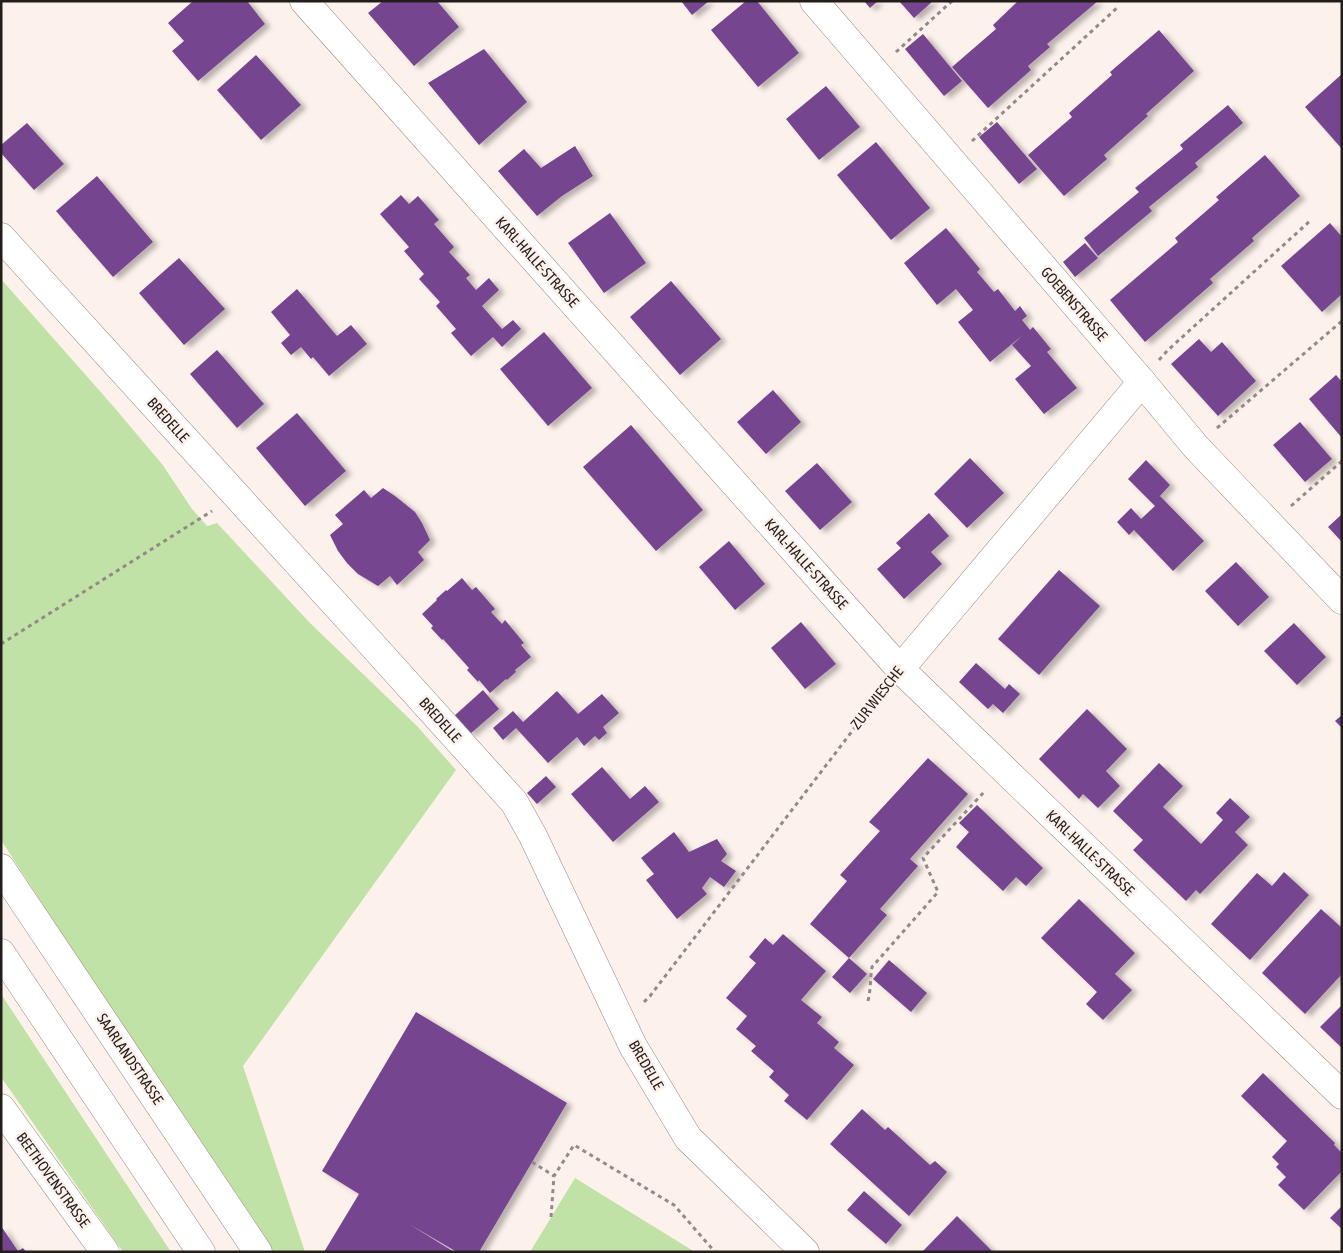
<svg xmlns="http://www.w3.org/2000/svg" width="1343" height="1253" viewBox="0 0 1343 1253" font-family="'Asap Condensed',sans-serif">
<style>
.green{fill:#c1e2a7}
.building{fill:#76458f;filter:url(#shadow)}
.lines{fill:none;stroke-linecap:round;stroke-linejoin:round}
.street-casing{stroke:#968882;stroke-width:29}
.highway-casing{stroke:#968882;stroke-width:29}
.path{stroke:#938a86;stroke-width:3;stroke-dasharray:4 4;stroke-linecap:butt}
.street{stroke:#fff;stroke-width:28}
.highway{stroke:#fff;stroke-width:28}
.labels{text-anchor:middle;stroke-width:5;stroke-linejoin:round;paint-order:stroke}
.street-label{font-size:15px;fill:#231e1b;stroke:#fdf1ec}
</style>
<defs>
<filter id="shadow"><feDropShadow dx="5.5" dy="3" stdDeviation="2.5" flood-color="#0004"/></filter>
</defs>
<rect width="100%" height="100%" fill="#fdf1ec"/>
<g class="green">
<path d="M 1,279 L 113,406 L 162,464 L 192,509 L 207,526 L 217,523 L 310,623 L 417,726 L 456,770 L 243,1066 L 305,1252 L 272,1252 L 180,1116 L 1,840 Z"/>
<path d="M 1,994 L 171,1252 L 123,1252 L 1,1077 Z"/>
<path d="M 575,1178 L 695,1252 L 530,1252 Z"/>
</g>
<g class="building">
<path d="M 193,1 L 247,1 L 265,24 L 198,81 L 172,51 L 184,41 L 168,23 Z"/>
<path d="M 383,1 L 437,1 L 459,27 L 414,66 L 368,13 Z"/>
<path d="M 681,1 L 709,1 L 692,15 Z"/>
<path d="M 746,1 L 757,1 L 799,53 L 758,87 L 711,30 Z"/>
<path d="M 864,1 L 878,1 L 870,8 Z"/>
<path d="M 899,1 L 933,1 L 914,18 Z"/>
<path d="M 1018,1 L 1098,1 L 1047,44 L 1050,47 L 1028,66 L 1031,70 L 988,108 L 952,67 L 996,29 L 993,25 Z"/>
<path d="M 1159,30 L 1194,71 L 1146,114 L 1148,116 L 1104,155 L 1107,159 L 1064,196 L 1028,155 L 1072,117 L 1069,113 L 1112,75 L 1110,72 Z"/>
<path d="M 923,34 L 962,81 L 944,96 L 905,49 Z"/>
<path d="M 484,49 L 527,102 L 479,145 L 428,83 Z"/>
<path d="M 256,55 L 301,105 L 261,140 L 217,90 Z"/>
<path d="M 1342,74 L 1342,149 L 1305,107 Z"/>
<path d="M 826,86 L 860,127 L 819,160 L 786,119 Z"/>
<path d="M 1228,105 L 1243,123 L 1195,163 L 1198,167 L 1149,207 L 1152,211 L 1098,256 L 1084,238 L 1139,192 L 1135,188 L 1183,149 L 1180,145 Z"/>
<path d="M 997,122 L 1037,169 L 1019,184 L 979,137 Z"/>
<path d="M 27,123 L 64,164 L 34,190 L 1,153 L 1,145 Z"/>
<path d="M 876,142 L 930,208 L 891,240 L 837,175 Z"/>
<path d="M 575,146 L 593,176 L 562,196 L 537,216 L 498,171 L 524,149 L 541,168 Z"/>
<path d="M 1265,155 L 1300,196 L 1252,238 L 1254,241 L 1210,279 L 1213,283 L 1145,342 L 1110,300 L 1178,242 L 1175,238 L 1219,200 L 1216,197 Z"/>
<path d="M 97,176 L 153,242 L 113,277 L 56,211 Z"/>
<path d="M 401,195 L 409,204 L 418,196 L 439,220 L 434,224 L 454,247 L 449,252 L 470,275 L 466,278 L 476,290 L 489,278 L 499,290 L 482,306 L 502,329 L 513,320 L 521,329 L 502,347 L 493,337 L 471,356 L 451,333 L 456,329 L 436,306 L 440,302 L 419,279 L 424,274 L 404,251 L 409,247 L 380,214 Z"/>
<path d="M 610,213 L 646,263 L 604,293 L 568,243 Z"/>
<path d="M 1330,223 L 1342,237 L 1342,294 L 1322,312 L 1281,266 Z"/>
<path d="M 946,228 L 980,269 L 977,272 L 994,292 L 998,289 L 1015,311 L 1020,306 L 1027,316 L 1022,320 L 1030,330 L 1033,327 L 1051,349 L 1047,352 L 1077,388 L 1044,414 L 1015,379 L 1031,366 L 1012,345 L 1023,335 L 990,362 L 958,322 L 973,310 L 956,289 L 937,305 L 904,263 Z"/>
<path d="M 1085,243 L 1098,258 L 1075,277 L 1063,262 Z"/>
<path d="M 179,258 L 225,309 L 184,345 L 139,293 Z"/>
<path d="M 671,281 L 721,339 L 680,375 L 630,317 Z"/>
<path d="M 297,289 L 337,336 L 351,325 L 367,344 L 329,376 L 313,357 L 311,359 L 301,347 L 291,355 L 281,343 L 290,335 L 271,312 Z"/>
<path d="M 544,332 L 592,388 L 548,426 L 500,369 Z"/>
<path d="M 1199,339 L 1211,352 L 1222,342 L 1256,381 L 1218,416 L 1171,364 Z"/>
<path d="M 217,350 L 264,404 L 237,428 L 190,374 Z"/>
<path d="M 1336,375 L 1342,382 L 1342,438 L 1309,399 Z"/>
<path d="M 773,390 L 801,422 L 766,454 L 737,422 Z"/>
<path d="M 297,413 L 346,471 L 305,506 L 256,448 Z"/>
<path d="M 1300,422 L 1332,459 L 1305,482 L 1273,445 Z"/>
<path d="M 631,425 L 703,510 L 656,551 L 583,467 Z"/>
<path d="M 970,458 L 1004,493 L 967,528 L 934,494 Z"/>
<path d="M 1146,460 L 1170,485 L 1160,496 L 1204,541 L 1173,571 L 1134,530 L 1129,535 L 1117,522 L 1131,508 L 1141,519 L 1155,506 L 1128,479 Z"/>
<path d="M 817,463 L 852,502 L 820,530 L 785,491 Z"/>
<path d="M 383,488 L 395,496 L 415,512 L 422,523 L 430,540 L 418,552 L 424,560 L 397,585 L 390,576 L 378,586 L 358,574 L 347,563 L 338,551 L 330,535 L 343,524 L 335,515 L 364,490 L 371,498 Z"/>
<path d="M 929,513 L 949,536 L 931,552 L 942,564 L 904,599 L 877,569 L 901,548 L 896,543 Z"/>
<path d="M 1342,514 L 1342,542 L 1328,527 Z"/>
<path d="M 729,541 L 765,584 L 735,610 L 699,567 Z"/>
<path d="M 1236,562 L 1269,597 L 1238,626 L 1205,591 Z"/>
<path d="M 1059,570 L 1100,606 L 1039,675 L 998,639 Z"/>
<path d="M 462,578 L 472,590 L 476,587 L 495,609 L 491,612 L 502,624 L 505,620 L 524,643 L 521,645 L 531,657 L 515,670 L 516,672 L 507,680 L 506,679 L 490,693 L 479,680 L 478,682 L 467,670 L 469,668 L 443,639 L 442,640 L 431,628 L 433,626 L 422,614 L 437,600 L 436,599 L 446,590 L 447,591 Z"/>
<path d="M 801,622 L 836,664 L 805,689 L 771,648 Z"/>
<path d="M 1294,623 L 1326,657 L 1297,685 L 1264,651 Z"/>
<path d="M 976,663 L 1005,689 L 1009,684 L 1020,694 L 1003,713 L 993,704 L 988,709 L 959,682 Z"/>
<path d="M 483,690 L 499,709 L 470,734 L 454,716 Z"/>
<path d="M 557,691 L 578,714 L 602,694 L 619,713 L 603,727 L 607,733 L 599,740 L 595,736 L 584,746 L 577,737 L 548,763 L 516,728 L 503,740 L 493,728 L 513,711 L 523,722 Z"/>
<path d="M 1087,709 L 1127,749 L 1106,771 L 1120,786 L 1098,808 L 1083,794 L 1079,799 L 1039,759 Z"/>
<path d="M 1342,715 L 1342,728 L 1335,721 Z"/>
<path d="M 928,758 L 968,794 L 910,859 L 918,866 L 880,909 L 887,915 L 849,958 L 810,924 L 847,881 L 840,875 L 880,831 L 869,822 Z"/>
<path d="M 1159,763 L 1183,786 L 1163,807 L 1201,844 L 1223,820 L 1216,813 L 1230,798 L 1250,817 L 1235,832 L 1248,845 L 1200,894 L 1196,890 L 1186,901 L 1133,850 L 1143,840 L 1113,811 Z"/>
<path d="M 602,767 L 630,799 L 645,786 L 659,802 L 613,842 L 571,794 Z"/>
<path d="M 546,776 L 556,787 L 537,804 L 527,793 Z"/>
<path d="M 977,805 L 1043,868 L 1026,886 L 1016,877 L 1003,891 L 956,847 L 969,832 L 959,823 Z"/>
<path d="M 674,832 L 689,852 L 717,839 L 727,854 L 721,861 L 736,871 L 724,887 L 710,877 L 702,888 L 707,894 L 677,919 L 646,880 L 654,874 L 641,858 Z"/>
<path d="M 1284,872 L 1309,895 L 1250,960 L 1211,924 L 1257,873 L 1272,886 Z"/>
<path d="M 1079,899 L 1135,953 L 1115,974 L 1132,990 L 1103,1020 L 1086,1004 L 1097,992 L 1041,938 Z"/>
<path d="M 1321,909 L 1342,928 L 1342,974 L 1305,1014 L 1262,973 Z"/>
<path d="M 783,934 L 826,971 L 801,1000 L 822,1017 L 817,1023 L 839,1042 L 834,1048 L 854,1065 L 807,1120 L 784,1101 L 789,1095 L 769,1077 L 774,1071 L 751,1051 L 756,1046 L 736,1029 L 747,1016 L 726,998 L 756,963 L 749,957 L 765,938 L 773,945 Z"/>
<path d="M 849,958 L 867,974 L 850,993 L 832,977 Z"/>
<path d="M 889,960 L 927,993 L 911,1012 L 873,979 Z"/>
<path d="M 1342,1005 L 1342,1048 L 1320,1027 Z"/>
<path d="M 416,1012 L 567,1103 L 479,1252 L 457,1252 L 409,1224 L 454,1252 L 324,1252 L 359,1194 L 322,1171 Z"/>
<path d="M 1263,1073 L 1335,1143 L 1334,1145 L 1342,1153 L 1342,1171 L 1304,1210 L 1278,1185 L 1286,1177 L 1276,1167 L 1279,1164 L 1272,1157 L 1287,1141 L 1241,1096 Z"/>
<path d="M 862,1109 L 885,1130 L 888,1127 L 930,1165 L 935,1161 L 947,1172 L 909,1216 L 830,1144 Z"/>
<path d="M 864,1191 L 902,1225 L 886,1244 L 847,1210 Z"/>
<path d="M 1342,1206 L 1342,1229 L 1330,1218 Z"/>
<path d="M 957,1216 L 993,1252 L 922,1252 Z"/>
<path d="M 1,1226 L 18,1251 L 23,1248 L 26,1252 L 1,1252 Z"/>
</g>
<g class="lines">
<defs>
<g id="street">
<path d="M 304,1 L 900,669 L 1342,1095"/>
<path d="M 814,1 L 1142,382 L 1196,447 L 1342,600"/>
<path d="M 1,237 L 366,638 L 514,802 L 533,836 L 633,1046 L 688,1138 L 805,1252"/>
<path d="M 900,669 L 1142,382"/>
<path d="M 1,1108 L 105,1252"/>
</g>
<g id="highway">
<path d="M 1,868 L 258,1252"/>
<path d="M 1,953 L 201,1252"/>
</g>
</defs>
<use href="#street" class="street-casing"/>
<use href="#highway" class="highway-casing"/>
<g class="path">
<path d="M 896,52 L 952,1"/>
<path d="M 972,141 L 1118,7"/>
<path d="M 1159,360 L 1168,350 L 1311,220"/>
<path d="M 1217,428 L 1342,321"/>
<path d="M 1291,506 L 1342,461"/>
<path d="M 1,644 L 212,511"/>
<path d="M 868,1001 C 871,989 870,978 872,967 L 938,892 L 923,858 L 985,791"/>
<path d="M 644,1002 L 650,996 L 882,692"/>
<path d="M 532,1162 L 554,1176"/>
<path d="M 551,1217 L 554,1176 L 574,1145 L 674,1205 L 715,1252"/>
</g>
<use href="#street" class="street"/>
<use href="#highway" class="highway"/>
</g>
<g class="labels">
<g class="street-label">
<text transform="translate(537 262) rotate(48)" y="5">KARL-HALLE-STRASSE</text>
<text transform="translate(1074 304) rotate(49)" y="5">GOEBENSTRASSE</text>
<text transform="translate(168 420) rotate(48)" y="5">BREDELLE</text>
<text transform="translate(806 564) rotate(48)" y="5">KARL-HALLE-STRASSE</text>
<text transform="translate(877 698) rotate(-52)" y="5">ZUR WIESCHE</text>
<text transform="translate(440 720) rotate(48)" y="5">BREDELLE</text>
<text transform="translate(1090 853) rotate(44)" y="5">KARL-HALLE-STRASSE</text>
<text transform="translate(130 1059) rotate(56)" y="5">SAARLANDSTRASSE</text>
<text transform="translate(646 1065) rotate(60)" y="5">BREDELLE</text>
<text transform="translate(53 1180) rotate(54)" y="5">BEETHOVENSTRASSE</text>
</g>
</g>
<rect width="1343" height="1253" fill="none" stroke="#231e1b" stroke-width="5"/>
</svg>
